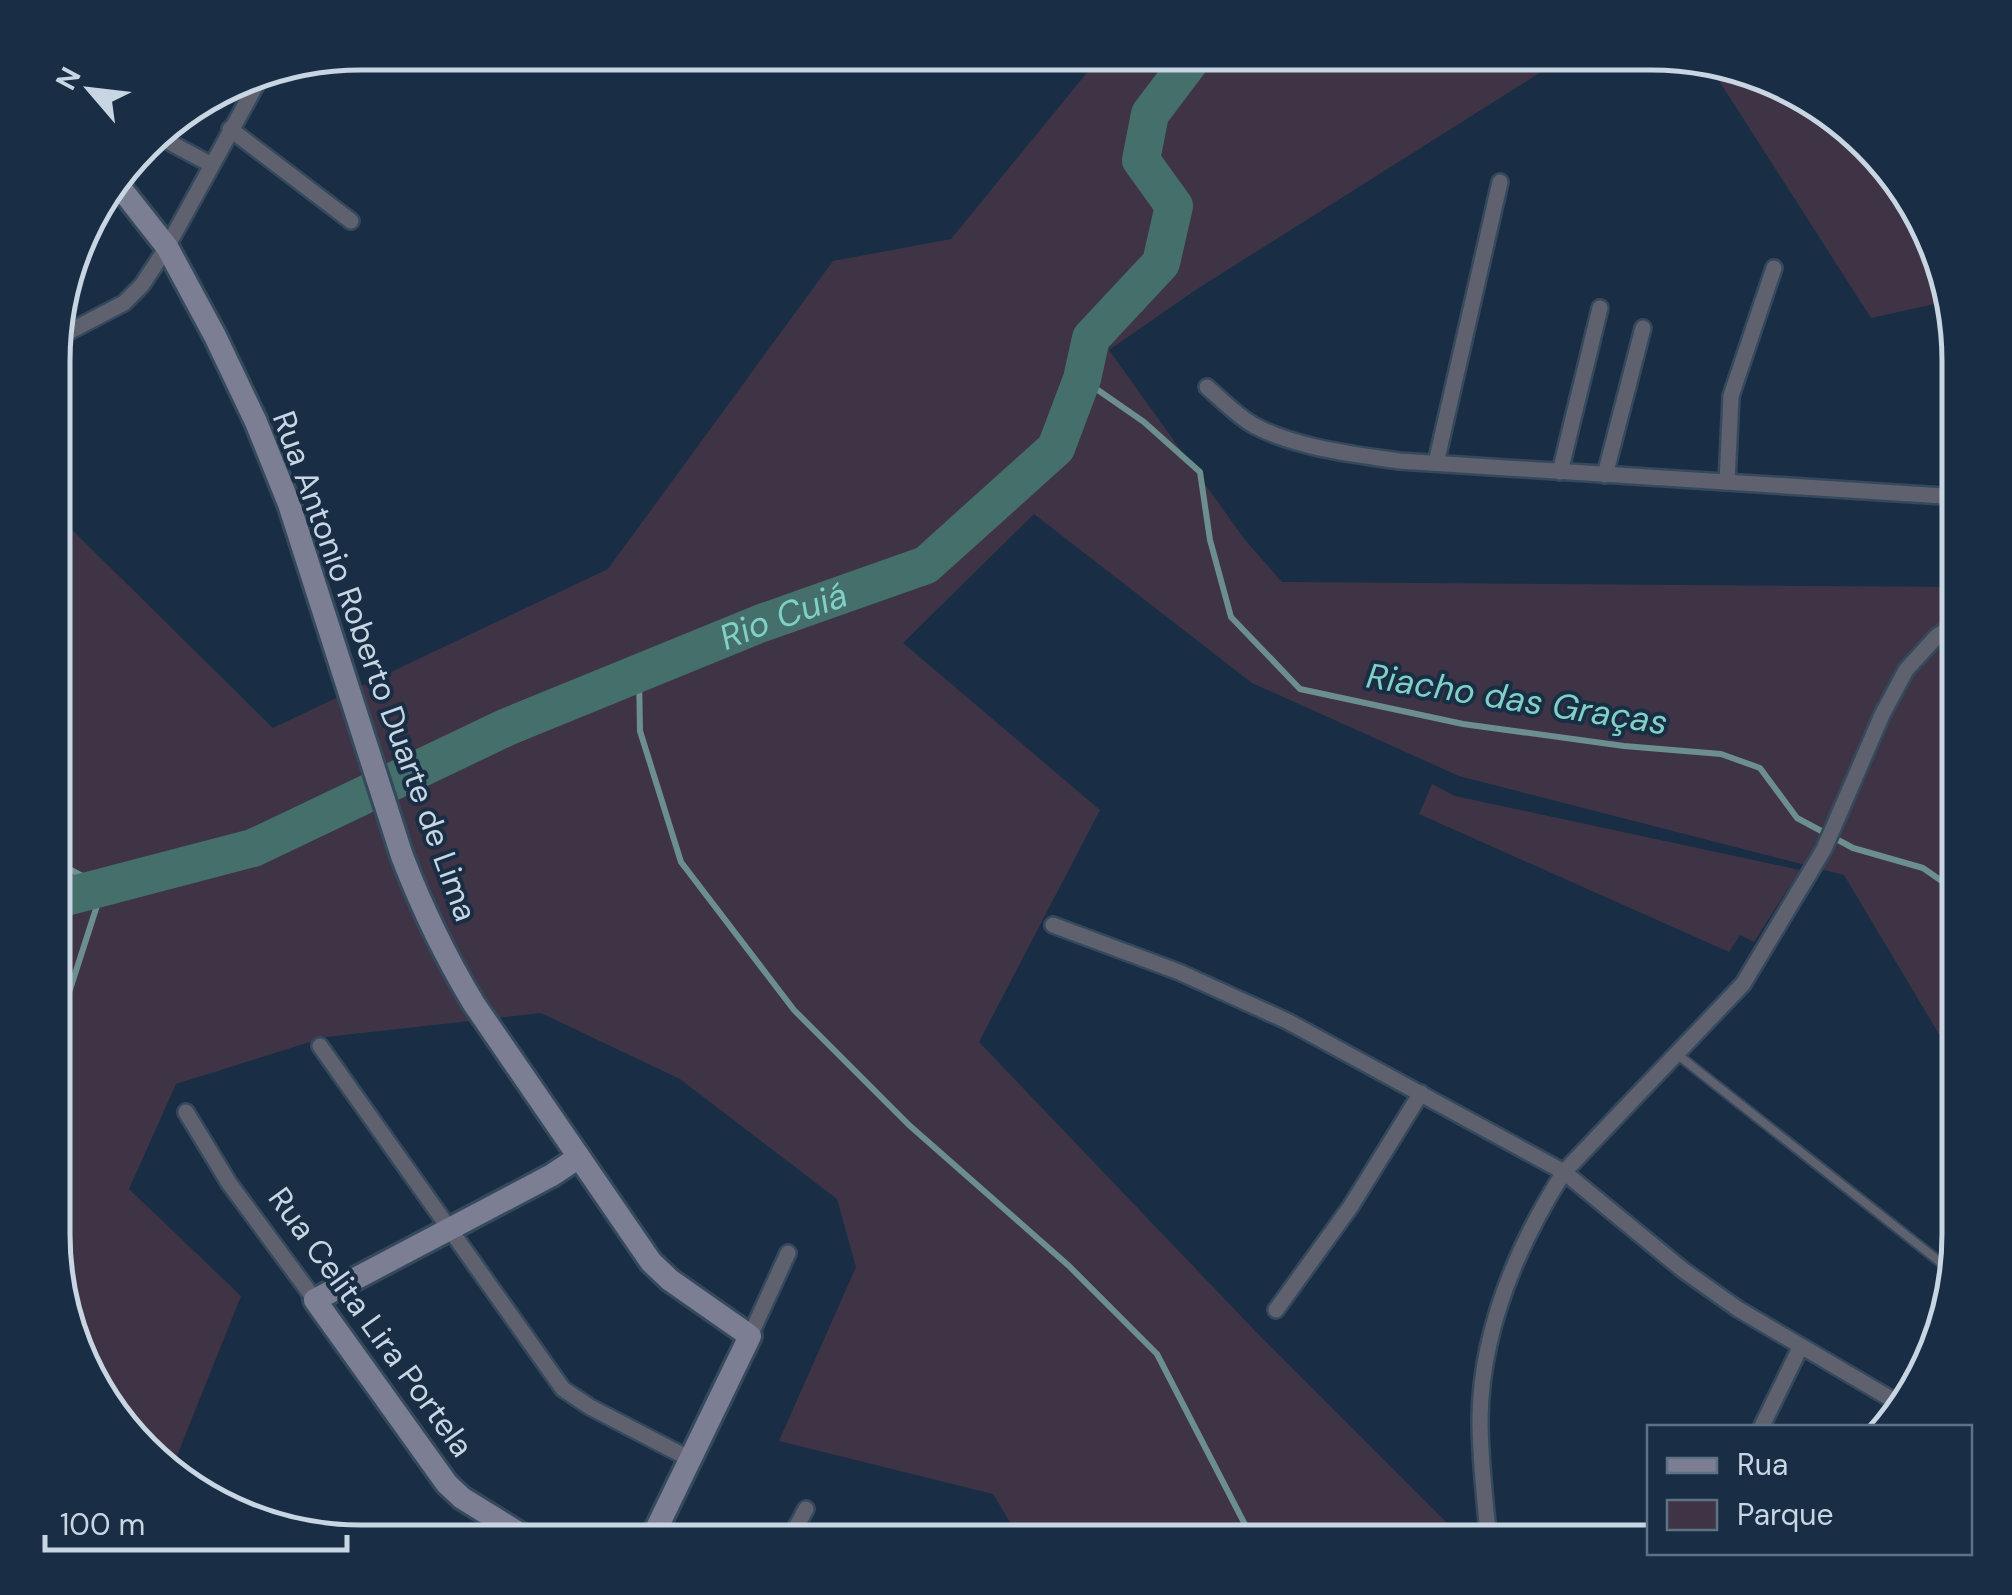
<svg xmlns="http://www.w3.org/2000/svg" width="2012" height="1595" viewBox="0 0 2012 1595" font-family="'DM Sans',sans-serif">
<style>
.green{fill:#3f3445}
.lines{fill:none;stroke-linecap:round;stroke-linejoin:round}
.stream{stroke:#6c8e8e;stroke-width:6}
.river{stroke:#446f6a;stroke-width:38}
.service-casing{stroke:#35495d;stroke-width:12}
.minor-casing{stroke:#35495d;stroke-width:20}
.secondary-casing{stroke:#35495d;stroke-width:28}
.service{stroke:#60616e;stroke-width:8}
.minor{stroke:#60616e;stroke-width:15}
.secondary{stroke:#7c7e93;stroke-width:22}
.labels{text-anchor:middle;stroke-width:8;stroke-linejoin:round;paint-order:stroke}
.street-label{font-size:32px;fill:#c8d5e3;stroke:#192e44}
.water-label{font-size:35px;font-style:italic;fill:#81d0c6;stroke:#192e44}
.rim{fill:none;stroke:#c8d5e3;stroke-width:5}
</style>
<rect width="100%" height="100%" fill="#192e44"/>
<g class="green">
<path d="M 1103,53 L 1571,53 L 1197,289 L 1109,350 L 1245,540 L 1282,582 L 1959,587 L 1959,1073 L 1955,1061 L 1844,875 L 1459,776 L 1252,683 L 1034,514 L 903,643 L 1100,810 L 979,1042 L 1259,1335 L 1466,1542 L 1022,1542 L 993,1494 L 779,1441 L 856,1267 L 837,1199 L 680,1079 L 541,1013 L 326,1037 L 176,1084 L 129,1189 L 241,1296 L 170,1473 L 157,1466 L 84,1370 L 53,1255 L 55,513 L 273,728 L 608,569 L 833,261 L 951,239 Z"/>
<path d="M 1707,62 L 1770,76 L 1855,129 L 1936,242 L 1948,301 L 1871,318 Z"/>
<path d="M 1432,784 L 1455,796 L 1800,870 L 1754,942 L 1740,935 L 1729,952 L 1419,814 Z"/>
</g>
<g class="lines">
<g class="stream">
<path d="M 1082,379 L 1144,422 L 1200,472 L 1210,540 L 1231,617 L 1300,689 L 1463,724 L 1624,746 L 1721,754 L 1760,768 L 1797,818 L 1853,848 L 1923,868 L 1959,893"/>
<path d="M 639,673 L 640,731 L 681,862 L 794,1010 L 909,1125 L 1069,1266 L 1157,1354 L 1254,1542"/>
<path d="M 54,1101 L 65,1005 L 103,887 L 54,861"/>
</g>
<path class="river" id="s1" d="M 54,900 L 253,848 L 507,727 L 759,624 L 926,565 L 1056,448 L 1082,379 L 1091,338 L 1161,263 L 1174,206 L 1141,160 L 1150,114 L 1196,53"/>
<defs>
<path id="service" d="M 1678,1055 L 1954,1273"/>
<g id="minor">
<path d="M 548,53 L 550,61"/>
<path d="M 230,129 L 351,221"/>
<path d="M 154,134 L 210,164"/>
<path d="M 55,339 L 124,303 L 142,285 L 167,247 L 265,69"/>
<path d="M 1207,387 C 1222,400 1238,417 1255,426 C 1297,448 1352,454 1399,461 L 1959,497"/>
<path d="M 1436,463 L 1500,182"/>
<path d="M 1560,472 L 1600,308"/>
<path d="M 1605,475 L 1643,328"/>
<path d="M 1727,482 L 1731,396 L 1774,268"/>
<path d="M 1053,925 L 1179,972 L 1287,1021 L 1564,1172 L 1683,1270 L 1738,1309 L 1903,1406"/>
<path d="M 320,1046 L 563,1389 L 590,1407 L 688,1458"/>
<path d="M 186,1112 L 229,1183 L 315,1300"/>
<path d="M 1276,1310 L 1351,1206 L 1421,1093"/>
<path d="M 750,1336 L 788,1253"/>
<path d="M 1761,1428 L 1800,1348"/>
<path d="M 788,1542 L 806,1509"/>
<path d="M 1489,1542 C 1485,1502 1480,1460 1480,1419 C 1481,1331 1517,1246 1564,1172 L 1743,984 L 1824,849 L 1882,715 L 1906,670 L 1937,636 L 1959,622"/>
</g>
<g id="secondary">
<path d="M 115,181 L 167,247 L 215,336 L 256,422 L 289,504 L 402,856 C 422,908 445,956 474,1004 L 651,1262 L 670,1280 L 750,1336 L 650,1542"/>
<path d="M 533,1542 L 462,1498 L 447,1484 L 315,1300 L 552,1175 L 579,1157"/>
</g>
</defs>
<use href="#service" class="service-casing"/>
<use href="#minor" class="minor-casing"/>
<use href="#secondary" class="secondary-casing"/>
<use href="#service" class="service"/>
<use href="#minor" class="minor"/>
<use href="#secondary" class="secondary"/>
</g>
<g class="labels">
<g class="street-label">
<text transform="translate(375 666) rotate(70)" y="11">Rua Antonio Roberto Duarte de Lima</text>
<text transform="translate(371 1322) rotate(54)" y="11">Rua Celita Lira Portela</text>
</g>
<g class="water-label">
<text dy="12" stroke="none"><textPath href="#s1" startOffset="785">Rio Cuiá</textPath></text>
<text transform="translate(1517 699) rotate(9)" y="12">Riacho das Graças</text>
</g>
</g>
<path d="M0 0H2012V1595H0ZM361 70H1651A291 291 0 0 1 1942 361V1234A291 291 0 0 1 1651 1525H361A291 291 0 0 1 70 1234V361A291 291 0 0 1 361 70Z" fill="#192e44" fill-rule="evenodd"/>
<path class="rim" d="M361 70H1651A291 291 0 0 1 1942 361V1234A291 291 0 0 1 1651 1525H361A291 291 0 0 1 70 1234V361A291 291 0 0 1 361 70Z"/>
<rect x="1647" y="1425" width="325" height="130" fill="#192e44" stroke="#5f7184" stroke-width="2.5"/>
<rect x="1667" y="1458" width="50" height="15" fill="#7c7e93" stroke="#5f7184" stroke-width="2.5"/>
<text x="1737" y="1475" font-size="30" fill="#c8d5e3">Rua</text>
<rect x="1667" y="1500" width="50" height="30" fill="#3f3445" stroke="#5f7184" stroke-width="2.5"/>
<text x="1737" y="1525" font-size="30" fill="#c8d5e3">Parque</text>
<g transform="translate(90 90) rotate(298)" stroke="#192e44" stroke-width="8" paint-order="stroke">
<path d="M0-8L18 38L0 25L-18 38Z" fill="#c8d5e3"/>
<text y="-15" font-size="28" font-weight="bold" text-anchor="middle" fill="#c8d5e3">N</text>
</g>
<path d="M45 1535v15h302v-15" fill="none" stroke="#c8d5e3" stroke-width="5"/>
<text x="60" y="1535" font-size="30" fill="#c8d5e3" stroke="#192e44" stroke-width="8" paint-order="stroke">100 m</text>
</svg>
